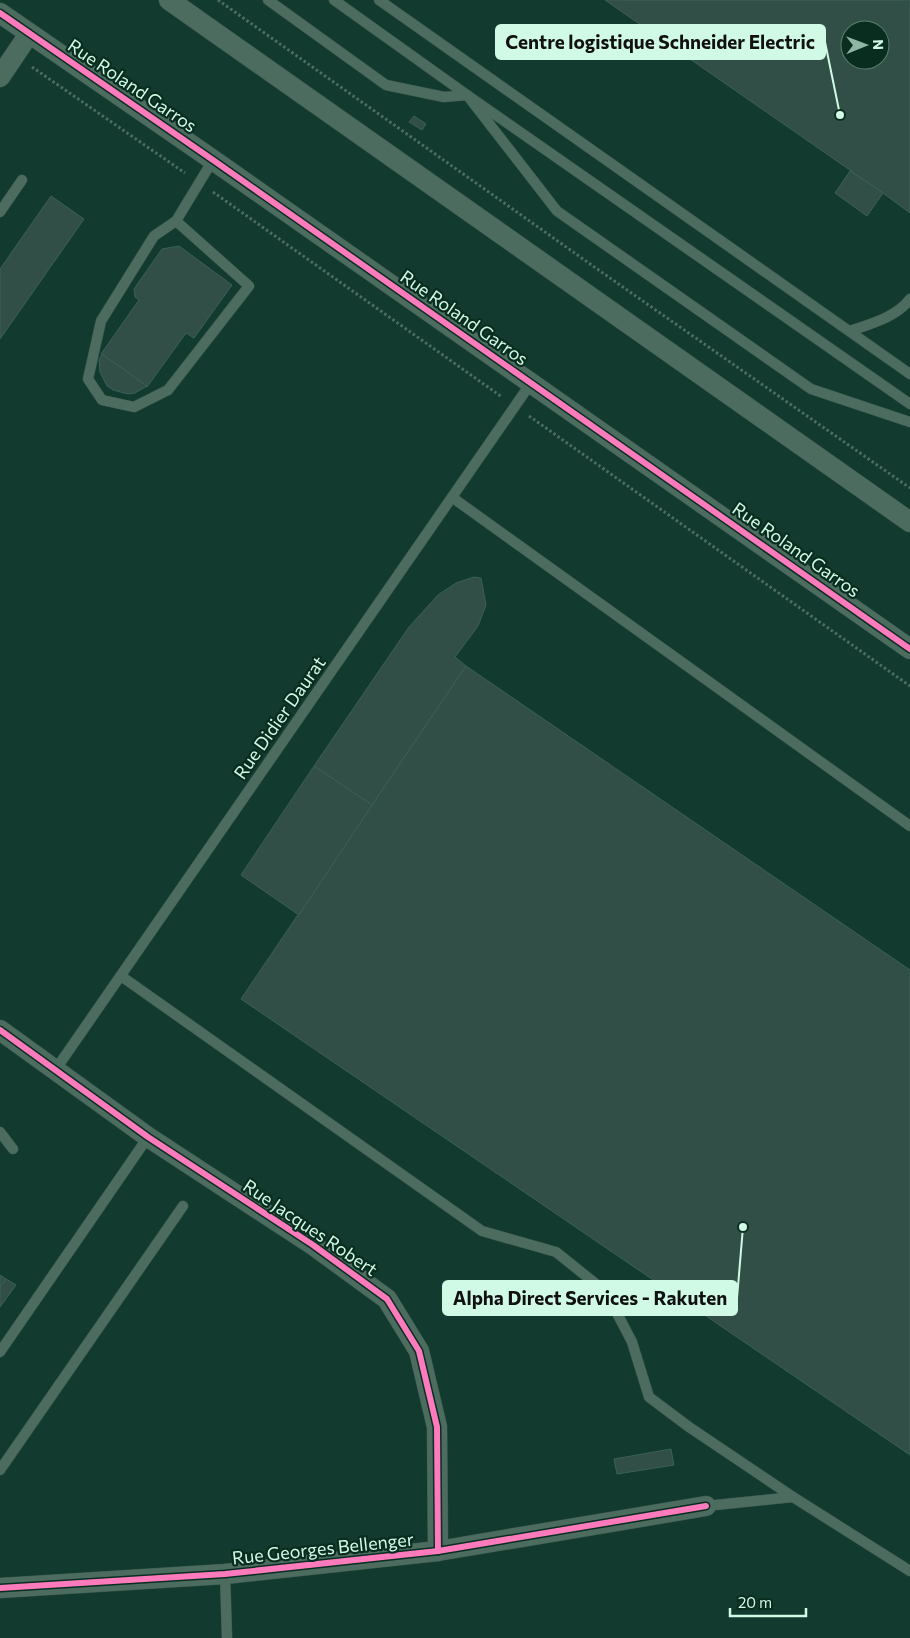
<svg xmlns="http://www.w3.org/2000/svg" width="910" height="1638" viewBox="0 0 910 1638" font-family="Commissioner,sans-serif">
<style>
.building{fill:#314f47;stroke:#3a6059;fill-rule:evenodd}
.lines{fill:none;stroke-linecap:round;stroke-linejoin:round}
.service-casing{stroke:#37554a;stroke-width:11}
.minor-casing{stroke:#37554a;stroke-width:21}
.path{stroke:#4f6c62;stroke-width:3;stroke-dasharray:2.5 2.5;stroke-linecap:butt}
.service{stroke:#4c6c60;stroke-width:10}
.minor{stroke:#4c6c60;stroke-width:20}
.cycleway-casing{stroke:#092e20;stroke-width:9}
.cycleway{stroke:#fd7abc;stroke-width:6}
.labels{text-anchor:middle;stroke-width:4.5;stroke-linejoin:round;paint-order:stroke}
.street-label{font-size:18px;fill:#d1fae6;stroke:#092e20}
.leader{fill:none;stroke:#d1fae6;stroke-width:2}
.callout-dot{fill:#d1fae6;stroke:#092e20;stroke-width:2}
.callout{fill:#d1fae6;stroke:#d1fae6;stroke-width:2}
.callout-label{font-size:19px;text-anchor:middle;font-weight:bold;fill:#111}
</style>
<rect width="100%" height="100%" fill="#123a2e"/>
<g class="building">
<path d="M 605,0 L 910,0 L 910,213 L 883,193 ZM 850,30 L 880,30 L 880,60 L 850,60 Z"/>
<path d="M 414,116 L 426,124 L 422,130 L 409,122 Z"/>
<path d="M 850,171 L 883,193 L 867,216 L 835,193 Z"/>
<path d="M 51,196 L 84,219 L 0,339 L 0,269 Z"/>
<path d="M 179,246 L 232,285 L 194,338 L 186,333 L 147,387 L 101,354 L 139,300 L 135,297 L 134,289 L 162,249 Z"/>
<path d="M 102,354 L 147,386 L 135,393 L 128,394 L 113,390 L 107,386 L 100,372 L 99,360 Z"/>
<path d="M 474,577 L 481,578 L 486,605 L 478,626 L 455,657 L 466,666 L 372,805 L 314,766 L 409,627 L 438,595 L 456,583 Z"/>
<path d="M 466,666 L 910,970 L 910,1455 L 241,999 Z"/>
<path d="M 314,766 L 372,805 L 299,915 L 241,875 Z"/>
<path d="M 0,1275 L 6,1279 L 0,1287 Z"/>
<path d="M 6,1279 L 16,1285 L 0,1307 L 0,1287 Z"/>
<path d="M 671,1449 L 674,1465 L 617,1474 L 614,1459 Z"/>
</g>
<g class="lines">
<defs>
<g id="service">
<path d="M 268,0 L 386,85 L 444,97 L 467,95 L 910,404"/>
<path d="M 334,0 L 467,95 L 557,211 L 811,389 L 910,422"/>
<path d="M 379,0 L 910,374"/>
<path d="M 0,212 L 22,180"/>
<path d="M 176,221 L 154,236 L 101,321 L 88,379 L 102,400 L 134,407 L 168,390 L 249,286 L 176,221 L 213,160"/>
<path d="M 850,331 C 870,324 897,317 910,299"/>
<path d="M 453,498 L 910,826"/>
<path d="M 121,976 L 482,1231 L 556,1252 L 606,1292 L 632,1342 L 649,1397 L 689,1427 L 793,1497"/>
<path d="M 56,1069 L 531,383"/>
<path d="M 0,1132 L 13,1149"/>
<path d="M 0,1352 L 148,1137"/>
<path d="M 0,1470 L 183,1206"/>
<path d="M 706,1506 L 793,1497 L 910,1571"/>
<path d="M 225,1574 L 227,1638"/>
</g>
<g id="minor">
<path d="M 169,0 L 910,522"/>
<path d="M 0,13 L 213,160 L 910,649"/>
<path d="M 0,77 L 29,34"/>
<path d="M 0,1030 L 148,1137 L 313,1245 L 387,1299 L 419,1351 L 437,1427 L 438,1551"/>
<path d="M 0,1588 L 225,1574 L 438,1551 L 706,1506"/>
</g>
</defs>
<use href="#service" class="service-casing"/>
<use href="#minor" class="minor-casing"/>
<g class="path">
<path d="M 218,0 L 600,271 L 910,488"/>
<path d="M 32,67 L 185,173"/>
<path d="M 213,192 L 502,397"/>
<path d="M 529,416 L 910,686"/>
</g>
<use href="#service" class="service"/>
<use href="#minor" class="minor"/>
<defs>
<g id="cycleway">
<path d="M 0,13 L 213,160 L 910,649"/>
<path d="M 0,1030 L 148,1137 L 313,1245 L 387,1299 L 419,1351 L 437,1427 L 438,1551"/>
<path d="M 0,1588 L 225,1574 L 438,1551 L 706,1506"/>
</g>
</defs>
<use href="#cycleway" class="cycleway-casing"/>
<use href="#cycleway" class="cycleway"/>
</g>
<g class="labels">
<g class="street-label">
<text transform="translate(132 86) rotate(34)" y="6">Rue Roland Garros</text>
<text transform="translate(464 318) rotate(35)" y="6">Rue Roland Garros</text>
<text transform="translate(796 550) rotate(35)" y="6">Rue Roland Garros</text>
<text transform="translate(280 718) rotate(-55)" y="6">Rue Didier Daurat</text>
<text transform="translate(310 1228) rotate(34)" y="6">Rue Jacques Robert</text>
<text transform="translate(323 1549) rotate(-6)" y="6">Rue Georges Bellenger</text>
</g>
</g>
<path class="leader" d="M840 115L825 42M743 1227L737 1298"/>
<g class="callout-dot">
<circle cx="840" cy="115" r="5"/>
<circle cx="743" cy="1227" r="5"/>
</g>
<g class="callout">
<rect x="496" y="25" width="329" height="34" rx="5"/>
<rect x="443" y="1281" width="294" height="34" rx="5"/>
</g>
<g class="callout-label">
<text x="660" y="49">Centre logistique Schneider Electric</text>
<text x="590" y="1305">Alpha Direct Services - Rakuten</text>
</g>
<g transform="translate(865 45) rotate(89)"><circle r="24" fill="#092e20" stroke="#59806f"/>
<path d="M0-4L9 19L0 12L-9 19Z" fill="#8eb7a6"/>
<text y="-8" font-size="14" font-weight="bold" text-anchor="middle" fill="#d1fae6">N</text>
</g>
<path d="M730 1608v8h76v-8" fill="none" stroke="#d1fae6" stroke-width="2.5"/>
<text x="738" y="1608" font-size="15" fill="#d1fae6" stroke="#092e20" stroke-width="4" paint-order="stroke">20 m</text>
</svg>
